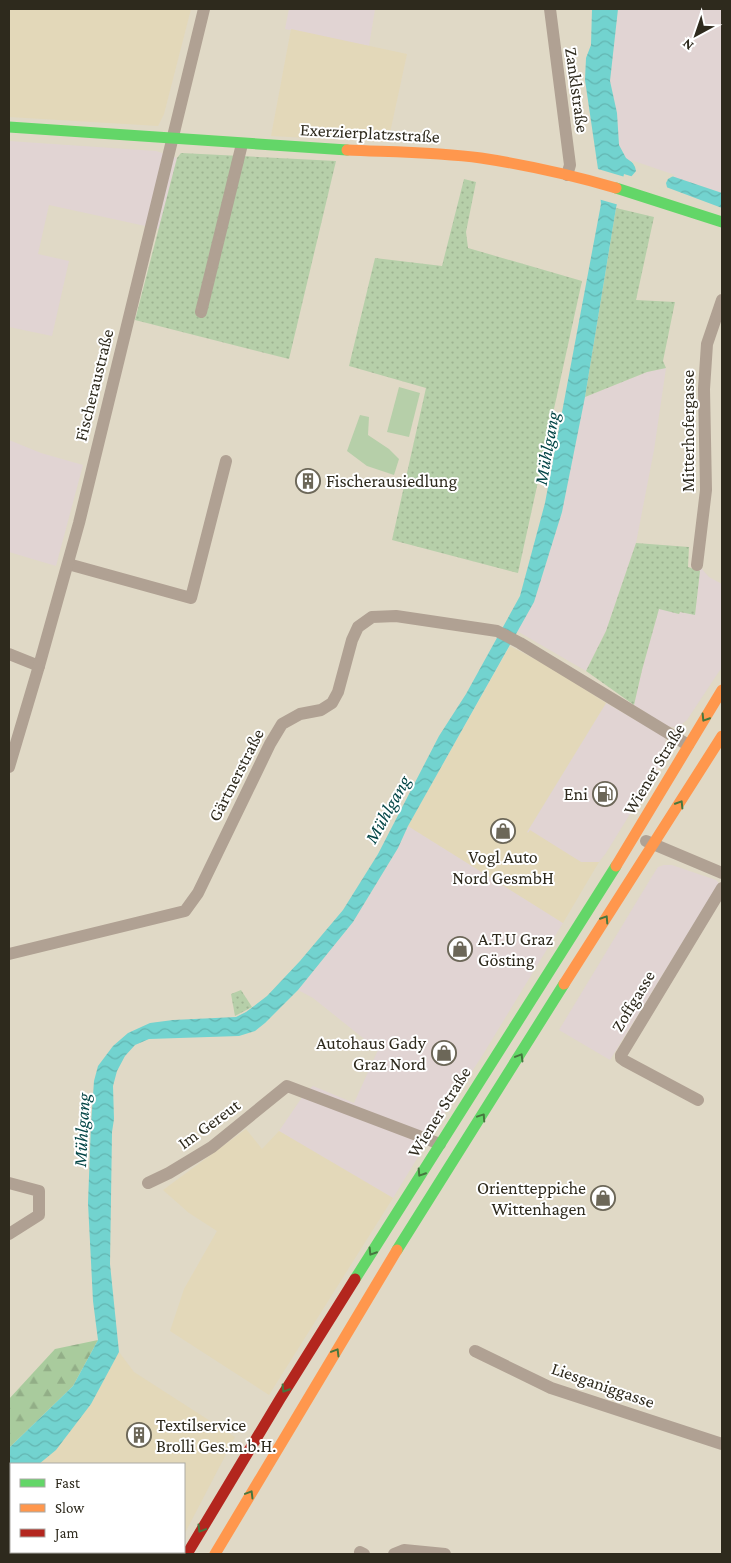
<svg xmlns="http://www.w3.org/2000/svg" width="731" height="1563" viewBox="0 0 731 1563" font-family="'Crimson Pro',serif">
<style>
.commercial{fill:#e1d4d3}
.built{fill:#e3d8b9}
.grass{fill:url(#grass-dots)}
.forest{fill:url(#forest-firs)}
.park{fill:#b6cfa9}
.water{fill:url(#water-waves)}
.pier{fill:#e0d9c6}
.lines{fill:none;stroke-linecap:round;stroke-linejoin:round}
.street{stroke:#b0a193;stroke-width:12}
.fast{stroke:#63d668;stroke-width:11}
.slow{stroke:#ff974d;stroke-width:11}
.jam{stroke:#b3261e;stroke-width:11}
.oneway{stroke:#46773f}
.labels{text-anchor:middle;stroke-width:4;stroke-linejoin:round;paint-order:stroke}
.street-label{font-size:18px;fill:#2e2a1d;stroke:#fff}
.poi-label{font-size:18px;fill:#2e2a1d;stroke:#fff;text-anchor:start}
.water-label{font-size:19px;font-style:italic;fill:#034546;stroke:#fff}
</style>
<defs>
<pattern id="grass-dots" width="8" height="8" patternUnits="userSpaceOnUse" patternTransform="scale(1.25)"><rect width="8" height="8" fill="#b6cfa9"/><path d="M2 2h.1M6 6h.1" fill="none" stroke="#9db291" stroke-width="1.8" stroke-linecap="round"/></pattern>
<pattern id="forest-firs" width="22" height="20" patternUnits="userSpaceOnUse" patternTransform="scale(1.25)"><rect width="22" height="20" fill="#a9cb9d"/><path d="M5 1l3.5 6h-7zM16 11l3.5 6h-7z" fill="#92ae87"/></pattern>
<pattern id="water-waves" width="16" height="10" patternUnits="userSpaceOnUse" patternTransform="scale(1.25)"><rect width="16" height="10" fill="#72d3cf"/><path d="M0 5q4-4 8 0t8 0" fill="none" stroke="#63b5b1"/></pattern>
</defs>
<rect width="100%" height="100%" fill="#e0d9c6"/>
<g class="commercial">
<path d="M 289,9 L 375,9 L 369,46 L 285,29 Z"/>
<path d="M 618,9 L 722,9 L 722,193 L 633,163 L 626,158 L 619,145 L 617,113 L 610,81 Z"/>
<path d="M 9,141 L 156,151 L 177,158 L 159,229 L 49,205 L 38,254 L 69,261 L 52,336 L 9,327 Z"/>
<path d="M 666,368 L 654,450 L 636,543 L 606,631 L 586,671 L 517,631 L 534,602 L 562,512 L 585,397 L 647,372 Z"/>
<path d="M 9,440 L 41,453 L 83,465 L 56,566 L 9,552 Z"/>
<path d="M 700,567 L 709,577 L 722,584 L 722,667 L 687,720 L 677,728 L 667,726 L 634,705 L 642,670 L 659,608 L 679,614 L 680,612 L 695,614 Z"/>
<path d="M 606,703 L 665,737 L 667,754 L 606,853 L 599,862 L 581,862 L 530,831 L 528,833 L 527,832 Z"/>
<path d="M 408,826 L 563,923 L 482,1056 L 443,1116 L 393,1198 L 279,1131 L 305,1093 L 313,1086 L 354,1103 L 378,1050 L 313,998 L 298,990 L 353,922 L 398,848 Z"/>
<path d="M 664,865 L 672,865 L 716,880 L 719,883 L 610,1060 L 559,1030 L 651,878 L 658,867 Z"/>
</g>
<g class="built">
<path d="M 9,9 L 191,9 L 164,114 L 158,126 L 9,117 Z"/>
<path d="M 291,29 L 407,54 L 388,142 L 271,136 Z"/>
<path d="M 510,646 L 552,668 L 606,703 L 527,832 L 528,833 L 530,830 L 581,862 L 599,862 L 563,923 L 408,826 Z"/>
<path d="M 246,1129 L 262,1149 L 279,1131 L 393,1198 L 269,1395 L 170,1331 L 184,1289 L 217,1231 L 189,1213 L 163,1190 Z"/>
<path d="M 119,1352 L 134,1372 L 235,1437 L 184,1535 L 184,1464 L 39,1464 L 56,1450 L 91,1404 Z"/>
<path d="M 11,1485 L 11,1552 L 175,1552 L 173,1554 L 9,1554 L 9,1486 Z"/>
</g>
<g class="grass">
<path d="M 181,153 L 336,161 L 289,359 L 135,320 L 177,158 Z"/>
<path d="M 464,179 L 476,182 L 466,232 L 468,248 L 582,281 L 518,573 L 392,540 L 426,388 L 349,366 L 375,258 L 442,266 Z"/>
<path d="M 616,208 L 654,217 L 636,300 L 675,302 L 663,361 L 666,368 L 647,372 L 585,397 Z"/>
<path d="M 636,543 L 689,547 L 688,567 L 700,571 L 695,615 L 680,612 L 679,614 L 659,609 L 642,670 L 634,705 L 586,671 L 606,631 Z"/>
<path d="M 241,990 L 252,1007 L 235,1016 L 231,994 Z"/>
</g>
<path class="forest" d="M 98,1340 L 73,1386 L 9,1448 L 9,1399 L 55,1349 Z"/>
<g class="park">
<path d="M 399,387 L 420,393 L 409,437 L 387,432 Z"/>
<path d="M 360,415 L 369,417 L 368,435 L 389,449 L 399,459 L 394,475 L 367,466 L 347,451 Z"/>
</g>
<path class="water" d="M 592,9 L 618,9 L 610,81 L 617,113 L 619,145 L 626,158 L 633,163 L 722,193 L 722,208 L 666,187 L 624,174 L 616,208 L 585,397 L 562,512 L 534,602 L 408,826 L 398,848 L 353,922 L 298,990 L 265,1023 L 255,1031 L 239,1036 L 149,1039 L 135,1045 L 125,1056 L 117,1071 L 113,1086 L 114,1119 L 112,1132 L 110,1264 L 119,1352 L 91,1404 L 56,1450 L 39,1464 L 11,1464 L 11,1485 L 9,1486 L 9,1448 L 73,1386 L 98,1340 L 93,1301 L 88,1203 L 91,1124 L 94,1081 L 98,1066 L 113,1046 L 128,1033 L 150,1023 L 173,1020 L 236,1017 L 246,1012 L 267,996 L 300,961 L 343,910 L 378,854 L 439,736 L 466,694 L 520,596 L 545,503 L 601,204 L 598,169 L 585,80 L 586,58 L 591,45 Z"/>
<g class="pier">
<path d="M 631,160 L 675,175 L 668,179 L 666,183 L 668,191 L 628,177 L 630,178 L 636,171 L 635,167 Z"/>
<path d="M 598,169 L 625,177 L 619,205 L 598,199 Z"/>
</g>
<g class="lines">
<g class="street">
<path d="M 550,9 L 570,165 L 567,175"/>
<path d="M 201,312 L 242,144"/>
<path d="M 68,564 L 191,598 L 226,461"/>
<path d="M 697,565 L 706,490 L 704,389 L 707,344 L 722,300"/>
<path d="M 9,654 L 39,666"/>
<path d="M 9,767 L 39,666 L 79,523 L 204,9"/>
<path d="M 646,841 L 722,873"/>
<path d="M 9,954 L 185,911 L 198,893 L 270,744 L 282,724 L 300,714 L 321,710 L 332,703 L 338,692 L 352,640 L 358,627 L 372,617 L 396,616 L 497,631 L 520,643 L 688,745"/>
<path d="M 698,1100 L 625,1061 L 621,1058 L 621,1055 L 722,888"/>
<path d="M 9,1183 L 39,1191 L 39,1215 L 9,1234"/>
<path d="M 148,1183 L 169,1173 L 212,1147 L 287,1086 L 440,1144"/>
<path d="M 475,1351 L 551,1388 L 722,1444"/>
<path d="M 360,1552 L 364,1554"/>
<path d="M 394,1554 L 404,1550 L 445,1554"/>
</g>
<g class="fast">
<path d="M 9,127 L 347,150"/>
<path d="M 616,188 L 722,222"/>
<path d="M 397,1250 L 564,984"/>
<path d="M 355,1279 L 616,866"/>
</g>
<g class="slow">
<path d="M 347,150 C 392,152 437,152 481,158 C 527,165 572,175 616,188"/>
<path d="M 616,866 L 722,690"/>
<path d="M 564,984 L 722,736"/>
<path d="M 215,1554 L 397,1250"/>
</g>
<path class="jam" d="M 187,1554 L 280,1399 L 355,1279"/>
</g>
<defs><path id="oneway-chevron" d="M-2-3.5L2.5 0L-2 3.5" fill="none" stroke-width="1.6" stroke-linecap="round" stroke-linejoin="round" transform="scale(1.25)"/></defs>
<g class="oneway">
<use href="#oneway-chevron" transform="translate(705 718) rotate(122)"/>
<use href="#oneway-chevron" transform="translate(680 804) rotate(-58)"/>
<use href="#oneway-chevron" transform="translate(605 919) rotate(-57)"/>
<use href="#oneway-chevron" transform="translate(520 1057) rotate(-59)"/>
<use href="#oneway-chevron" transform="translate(482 1117) rotate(-56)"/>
<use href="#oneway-chevron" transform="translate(421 1173) rotate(123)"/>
<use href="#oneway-chevron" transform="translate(372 1252) rotate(122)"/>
<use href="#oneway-chevron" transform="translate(336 1352) rotate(-59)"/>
<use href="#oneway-chevron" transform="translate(285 1389) rotate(122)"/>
<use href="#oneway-chevron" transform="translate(250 1494) rotate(-59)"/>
<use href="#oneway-chevron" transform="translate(201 1529) rotate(121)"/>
</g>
<defs>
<symbol id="building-ring" viewBox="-11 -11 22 22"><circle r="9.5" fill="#fff" stroke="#6c6758" stroke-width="1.5"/><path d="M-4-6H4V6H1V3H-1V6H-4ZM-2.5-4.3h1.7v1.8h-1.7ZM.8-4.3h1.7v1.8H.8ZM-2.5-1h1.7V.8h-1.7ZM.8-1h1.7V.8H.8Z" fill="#6c6758"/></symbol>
<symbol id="fuel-ring" viewBox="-11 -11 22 22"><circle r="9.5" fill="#fff" stroke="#6c6758" stroke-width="1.5"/><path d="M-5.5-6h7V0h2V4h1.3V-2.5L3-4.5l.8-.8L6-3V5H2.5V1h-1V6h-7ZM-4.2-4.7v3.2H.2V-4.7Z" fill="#6c6758"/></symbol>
<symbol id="shop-ring" viewBox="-11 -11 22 22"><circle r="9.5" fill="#fff" stroke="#6c6758" stroke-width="1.5"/><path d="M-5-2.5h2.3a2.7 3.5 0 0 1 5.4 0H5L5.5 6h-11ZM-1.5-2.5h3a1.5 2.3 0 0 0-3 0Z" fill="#6c6758"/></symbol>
</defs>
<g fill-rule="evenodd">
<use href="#building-ring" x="294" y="467" width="28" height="28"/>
<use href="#fuel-ring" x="591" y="780" width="28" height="28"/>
<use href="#shop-ring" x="489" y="817" width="28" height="28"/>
<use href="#shop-ring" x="446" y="935" width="28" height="28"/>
<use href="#shop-ring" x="430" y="1039" width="28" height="28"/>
<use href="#shop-ring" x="589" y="1184" width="28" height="28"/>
<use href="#building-ring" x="125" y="1421" width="28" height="28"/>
</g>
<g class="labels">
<g class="street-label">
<text transform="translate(577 90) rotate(82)" y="6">Zanklstraße</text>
<text transform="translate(370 133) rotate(3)" y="6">Exerzierplatzstraße</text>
<text transform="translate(94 385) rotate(-76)" y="6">Fischeraustraße</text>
<text transform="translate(688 431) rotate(-90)" y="6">Mitterhofergasse</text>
<text transform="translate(654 769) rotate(-59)" y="6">Wiener Straße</text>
<text transform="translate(236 775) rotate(-63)" y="6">Gärtnerstraße</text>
<text transform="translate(633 1001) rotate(-59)" y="6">Zoffgasse</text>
<text transform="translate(439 1112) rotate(-58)" y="6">Wiener Straße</text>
<text transform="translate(209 1124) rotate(-36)" y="6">Im Gereut</text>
<text transform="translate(603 1385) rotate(19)" y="6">Liesganiggasse</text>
</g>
<g class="poi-label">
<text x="326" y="487">Fischerausiedlung</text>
<text x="588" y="800" text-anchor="end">Eni</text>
<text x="503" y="863" text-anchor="middle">Vogl Auto<tspan x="503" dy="21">Nord GesmbH</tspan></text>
<text x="478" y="945">A.T.U Graz<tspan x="478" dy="21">Gösting</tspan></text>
<text x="426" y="1049" text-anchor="end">Autohaus Gady<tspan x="426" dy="21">Graz Nord</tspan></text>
<text x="586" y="1194" text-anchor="end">Orientteppiche<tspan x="586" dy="21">Wittenhagen</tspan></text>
<text x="156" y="1431">Textilservice<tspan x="156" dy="21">Brolli Ges.m.b.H.</tspan></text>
</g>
<g class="water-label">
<text transform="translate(546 448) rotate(-80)" y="7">Mühlgang</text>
<text transform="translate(387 809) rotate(-61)" y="7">Mühlgang</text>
<text transform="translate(81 1130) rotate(-87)" y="7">Mühlgang</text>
</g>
</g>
<rect width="731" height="1563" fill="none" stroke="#2e2a1d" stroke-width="20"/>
<rect x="10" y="1463" width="175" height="90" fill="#ffffff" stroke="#abaaa5"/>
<rect x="20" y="1479" width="25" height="8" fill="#63d668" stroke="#abaaa5"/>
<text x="55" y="1488" font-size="15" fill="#2e2a1d">Fast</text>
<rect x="20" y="1504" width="25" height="8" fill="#ff974d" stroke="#abaaa5"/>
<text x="55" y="1513" font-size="15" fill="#2e2a1d">Slow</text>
<rect x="20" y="1529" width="25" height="8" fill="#b3261e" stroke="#abaaa5"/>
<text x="55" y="1538" font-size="15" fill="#2e2a1d">Jam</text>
<g transform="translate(696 35) rotate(220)" stroke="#ffffff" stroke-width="4" paint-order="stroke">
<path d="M0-4L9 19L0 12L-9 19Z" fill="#2e2a1d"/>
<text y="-8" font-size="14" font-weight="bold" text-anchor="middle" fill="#2e2a1d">N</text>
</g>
</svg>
